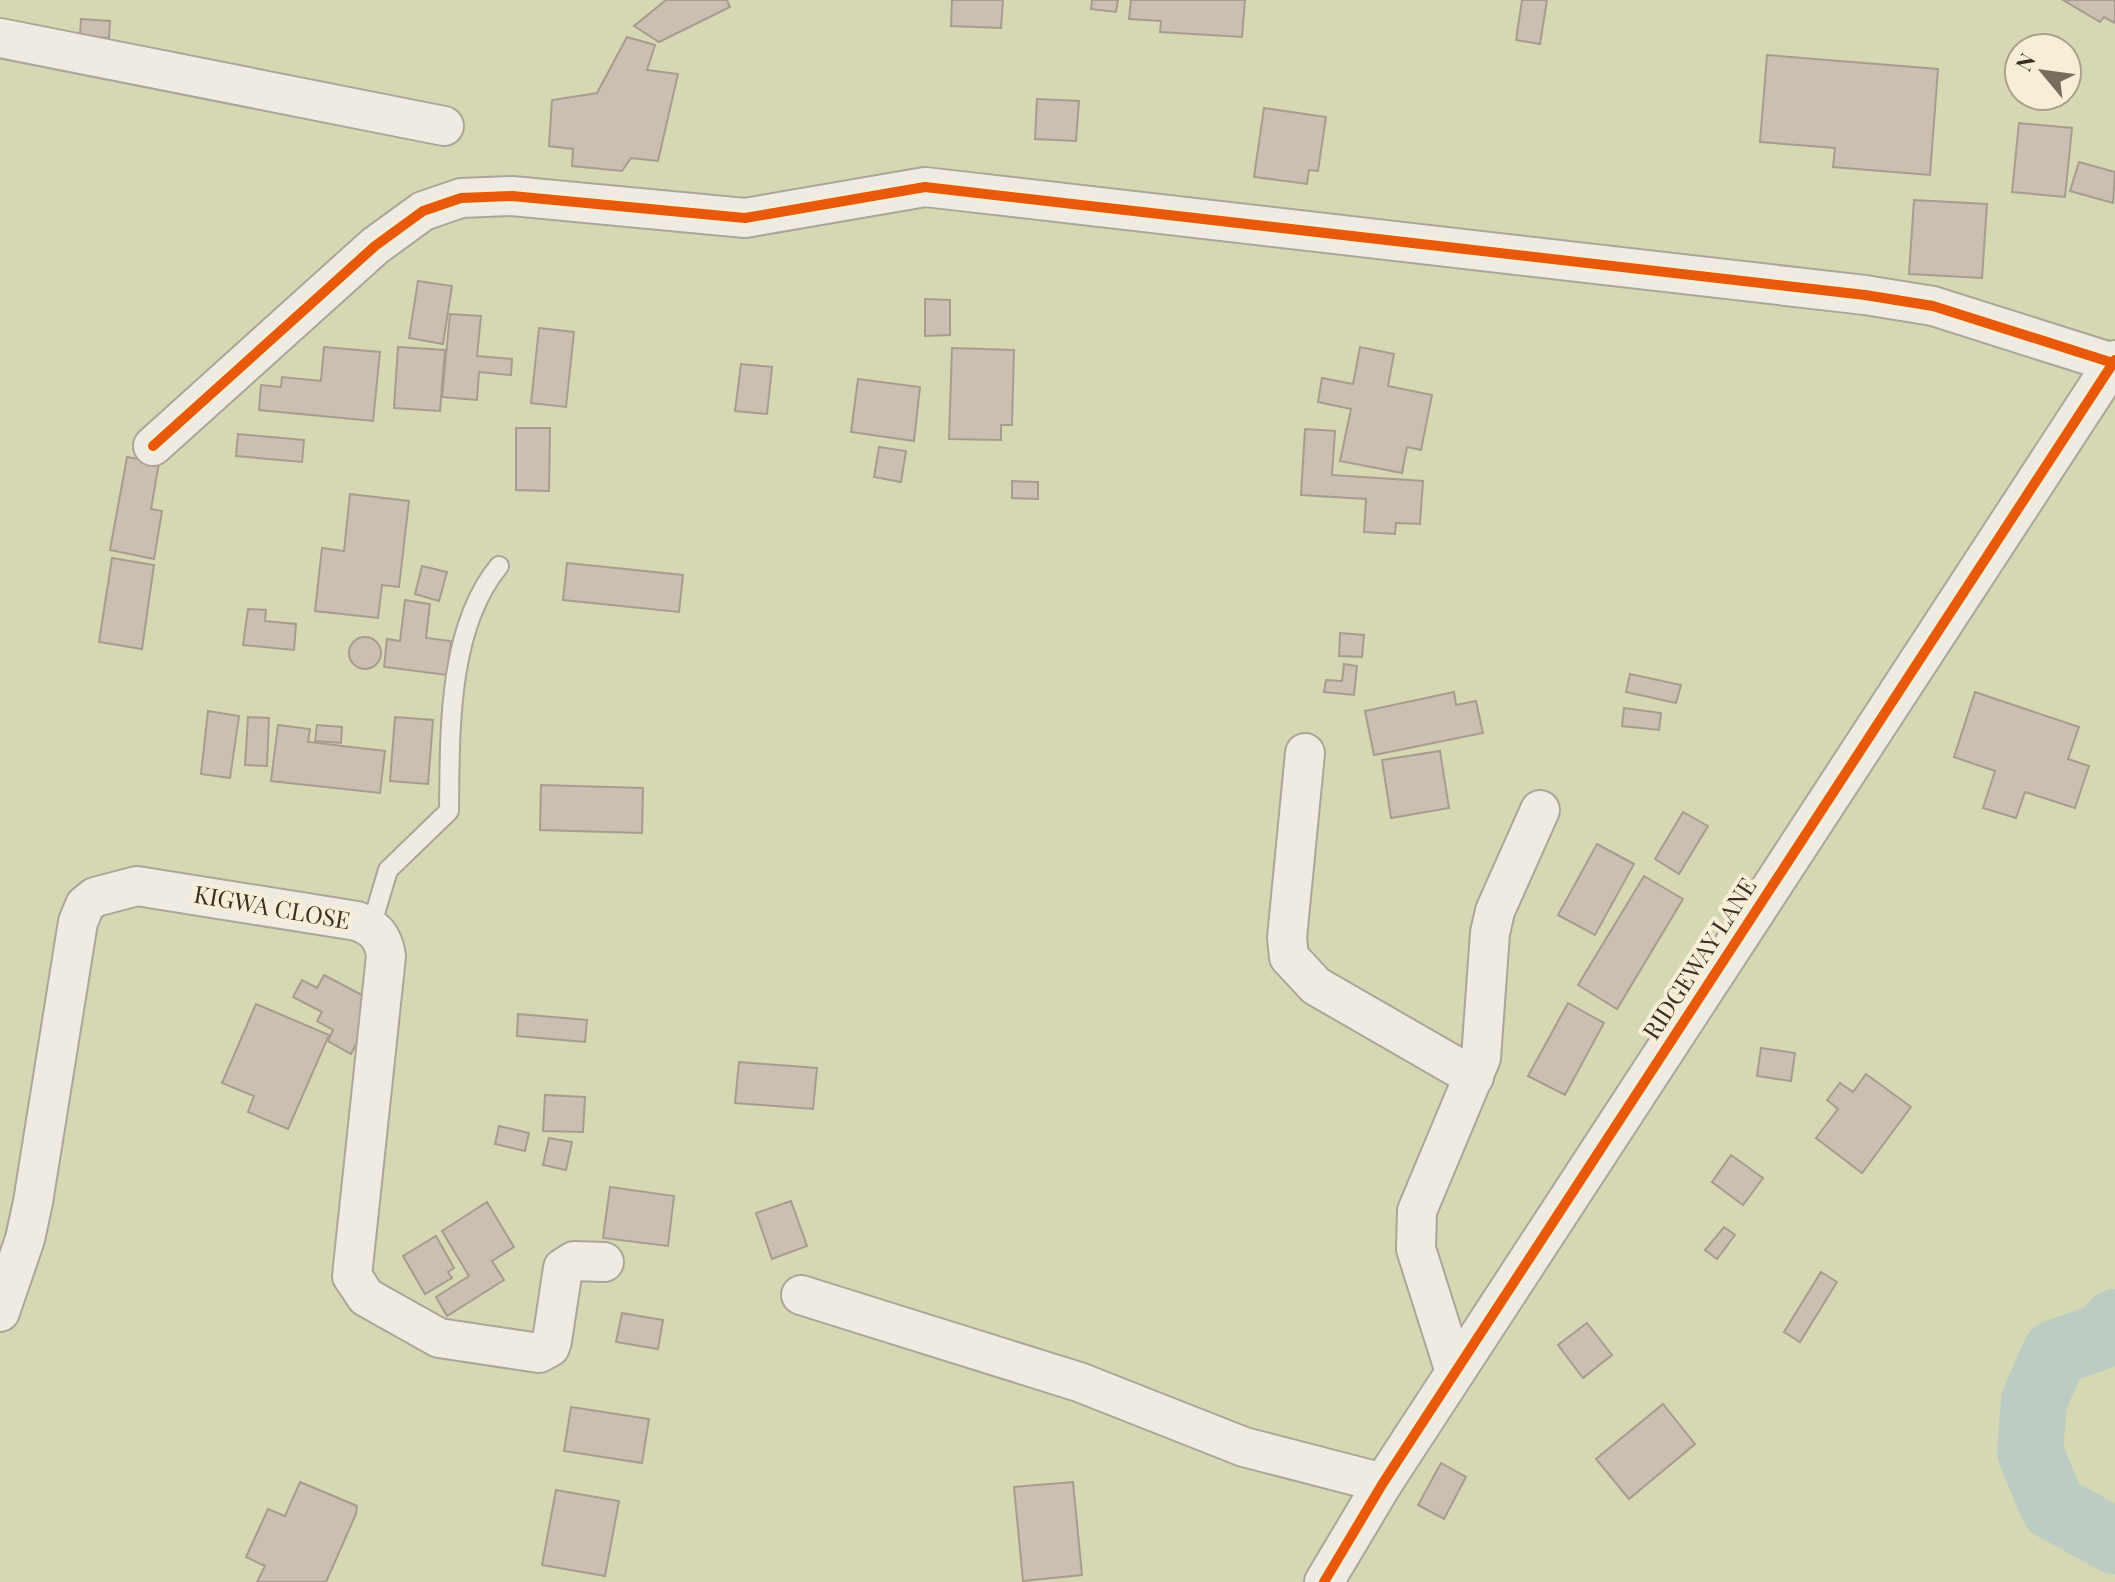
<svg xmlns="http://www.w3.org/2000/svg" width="2115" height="1582" viewBox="0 0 2115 1582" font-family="'Playfair Display',serif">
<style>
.green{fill:#d6d7b3;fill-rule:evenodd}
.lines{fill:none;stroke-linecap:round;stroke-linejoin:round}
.river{stroke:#bcccc2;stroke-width:66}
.building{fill:#cbbfb2;stroke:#a89c90;stroke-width:2}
.lane-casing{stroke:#ada599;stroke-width:22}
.street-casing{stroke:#ada599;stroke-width:42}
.lane{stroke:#efebe3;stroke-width:18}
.street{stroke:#efebe3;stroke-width:38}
.cycleway-casing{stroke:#f7eed8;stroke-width:15}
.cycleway{stroke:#e8590c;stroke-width:10}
.labels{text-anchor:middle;stroke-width:8;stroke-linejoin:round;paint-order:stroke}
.street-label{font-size:24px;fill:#3d2e20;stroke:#f7eed8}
</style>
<rect width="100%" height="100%" fill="#e7e0d1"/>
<path class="green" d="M 0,0 L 2115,0 L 2115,1582 L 0,1582 ZM 2019,48 L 2067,48 L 2067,96 L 2019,96 Z"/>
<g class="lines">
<path class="river" d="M 2115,1322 L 2107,1334 L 2055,1353 L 2034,1401 L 2030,1452 L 2053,1507 L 2115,1541"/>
</g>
<g class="building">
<path d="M 666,0 L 727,0 L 730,7 L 659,42 L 634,26 Z"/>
<path d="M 952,0 L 1003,0 L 1001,28 L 951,26 Z"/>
<path d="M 1092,0 L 1118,0 L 1116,12 L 1091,9 Z"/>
<path d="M 1131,0 L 1245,0 L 1242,37 L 1160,32 L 1161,21 L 1129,19 Z"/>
<path d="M 1522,0 L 1547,0 L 1540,44 L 1516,40 Z"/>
<path d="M 2063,0 L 2115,0 L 2115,23 L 2104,17 L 2100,22 Z"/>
<path d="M 81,19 L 110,21 L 109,38 L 80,36 Z"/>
<path d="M 627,37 L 655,45 L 647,70 L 678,74 L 658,161 L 631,158 L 622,171 L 572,166 L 573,149 L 549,146 L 552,100 L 597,93 Z"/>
<path d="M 1767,55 L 1938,69 L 1930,175 L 1833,167 L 1835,148 L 1760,142 Z"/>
<path d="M 1037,99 L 1079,101 L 1076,141 L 1035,139 Z"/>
<path d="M 1264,108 L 1326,117 L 1318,171 L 1309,170 L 1307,184 L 1254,177 Z"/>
<path d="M 2019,123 L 2072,128 L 2065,197 L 2012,192 Z"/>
<path d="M 2079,162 L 2115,172 L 2113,203 L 2070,191 Z"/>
<path d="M 1914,200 L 1987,204 L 1982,278 L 1909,274 Z"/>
<path d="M 418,281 L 452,286 L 443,344 L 409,338 Z"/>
<path d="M 925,299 L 950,300 L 950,335 L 925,336 Z"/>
<path d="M 450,314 L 481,316 L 477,356 L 512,359 L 511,375 L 479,372 L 477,400 L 442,397 Z"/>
<path d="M 539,328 L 574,332 L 566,407 L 531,403 Z"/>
<path d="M 324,347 L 380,352 L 373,421 L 259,410 L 261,385 L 281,387 L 282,377 L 321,381 Z"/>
<path d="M 398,347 L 445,350 L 440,411 L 394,408 Z"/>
<path d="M 1360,347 L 1394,354 L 1388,386 L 1432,395 L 1421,450 L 1407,447 L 1402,473 L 1340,461 L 1351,409 L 1318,402 L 1322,378 L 1353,384 Z"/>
<path d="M 952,348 L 1014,350 L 1012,425 L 1001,425 L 1001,440 L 949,439 Z"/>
<path d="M 741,364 L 772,367 L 767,414 L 735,411 Z"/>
<path d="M 858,379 L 920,387 L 914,441 L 851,432 Z"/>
<path d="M 516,428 L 550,428 L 549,491 L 516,490 Z"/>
<path d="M 1305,429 L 1335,431 L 1332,475 L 1423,481 L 1420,524 L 1396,523 L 1395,534 L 1364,532 L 1366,499 L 1301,495 Z"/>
<path d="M 238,434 L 304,440 L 302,462 L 236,456 Z"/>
<path d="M 879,447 L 906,451 L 901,482 L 874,477 Z"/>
<path d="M 127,457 L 159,463 L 151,509 L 162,511 L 154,559 L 110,550 Z"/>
<path d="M 1012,481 L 1038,482 L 1038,499 L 1012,498 Z"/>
<path d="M 350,494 L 409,501 L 399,587 L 382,585 L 378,618 L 315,611 L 322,548 L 344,551 Z"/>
<path d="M 112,558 L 154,565 L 142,649 L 99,642 Z"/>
<path d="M 567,563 L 683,575 L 679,612 L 563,600 Z"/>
<path d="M 422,566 L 447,572 L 439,601 L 415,594 Z"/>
<path d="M 405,600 L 430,604 L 426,638 L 451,641 L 447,675 L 384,667 L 387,639 L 400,641 Z"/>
<path d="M 248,609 L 266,610 L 265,621 L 296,624 L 294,650 L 243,645 Z"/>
<path d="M 1340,633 L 1364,635 L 1362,657 L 1339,656 Z"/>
<circle cx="365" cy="653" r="16"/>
<path d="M 1344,664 L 1357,666 L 1354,695 L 1324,692 L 1326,680 L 1342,681 Z"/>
<path d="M 1630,674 L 1681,685 L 1676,703 L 1626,692 Z"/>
<path d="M 1454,692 L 1456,705 L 1476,701 L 1483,733 L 1374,755 L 1365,711 Z"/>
<path d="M 1975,692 L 2079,727 L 2068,759 L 2089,766 L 2075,808 L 2025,792 L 2016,818 L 1983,808 L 1995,771 L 1954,757 Z"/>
<path d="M 1624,708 L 1661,713 L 1659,730 L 1622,726 Z"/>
<path d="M 208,711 L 239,716 L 230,778 L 201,774 Z"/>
<path d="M 248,717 L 269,718 L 267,766 L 245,765 Z"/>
<path d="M 395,717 L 433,720 L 428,784 L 390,781 Z"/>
<path d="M 278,725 L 310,729 L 308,742 L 385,751 L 380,793 L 271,781 Z"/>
<path d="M 317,725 L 342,727 L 341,743 L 315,741 Z"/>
<path d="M 1440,751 L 1449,808 L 1391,818 L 1382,760 Z"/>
<path d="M 541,785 L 643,788 L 642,833 L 540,830 Z"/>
<path d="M 1683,812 L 1708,826 L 1679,874 L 1655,859 Z"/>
<path d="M 1597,844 L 1634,864 L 1595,935 L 1558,915 Z"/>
<path d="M 1644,876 L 1683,899 L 1617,1009 L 1578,985 Z"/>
<path d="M 324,975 L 377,1003 L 351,1054 L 328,1041 L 333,1030 L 317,1021 L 322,1012 L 293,997 L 302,980 L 317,988 Z"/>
<path d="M 1568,1003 L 1604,1023 L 1565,1095 L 1528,1076 Z"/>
<path d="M 256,1004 L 329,1035 L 288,1129 L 248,1112 L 254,1096 L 222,1083 Z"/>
<path d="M 518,1014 L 587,1020 L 585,1042 L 517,1036 Z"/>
<path d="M 1761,1048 L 1795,1053 L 1791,1081 L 1757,1076 Z"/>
<path d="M 739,1062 L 817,1068 L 813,1109 L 735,1103 Z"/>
<path d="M 1866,1074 L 1911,1107 L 1862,1173 L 1816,1138 L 1838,1109 L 1827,1100 L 1840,1083 L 1853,1092 Z"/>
<path d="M 545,1095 L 585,1097 L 583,1132 L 543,1131 Z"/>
<path d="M 499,1126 L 529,1133 L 525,1151 L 495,1144 Z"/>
<path d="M 549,1138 L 572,1142 L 566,1170 L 543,1165 Z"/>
<path d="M 1731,1155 L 1763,1178 L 1743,1205 L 1712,1182 Z"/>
<path d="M 610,1187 L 674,1196 L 668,1246 L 603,1238 Z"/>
<path d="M 791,1201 L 807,1246 L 772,1259 L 756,1213 Z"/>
<path d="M 487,1202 L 514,1247 L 492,1261 L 504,1280 L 447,1316 L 436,1297 L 469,1276 L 442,1231 Z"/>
<path d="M 1724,1227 L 1735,1235 L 1717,1259 L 1705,1250 Z"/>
<path d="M 436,1236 L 454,1268 L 448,1272 L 452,1278 L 425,1294 L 403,1256 Z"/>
<path d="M 1821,1272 L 1837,1282 L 1800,1342 L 1784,1332 Z"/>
<path d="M 622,1313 L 663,1320 L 658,1349 L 616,1342 Z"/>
<path d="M 1587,1323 L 1612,1355 L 1583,1378 L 1558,1345 Z"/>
<path d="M 1663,1404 L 1695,1444 L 1629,1499 L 1596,1459 Z"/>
<path d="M 571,1407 L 649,1419 L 642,1463 L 564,1451 Z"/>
<path d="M 1441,1463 L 1466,1477 L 1444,1519 L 1418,1505 Z"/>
<path d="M 300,1482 L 357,1506 L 356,1514 L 326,1582 L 257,1582 L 265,1566 L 246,1557 L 268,1509 L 285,1516 Z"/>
<path d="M 1073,1482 L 1082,1575 L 1023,1581 L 1014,1487 Z"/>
<path d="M 556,1490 L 619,1501 L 605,1576 L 542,1565 Z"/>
</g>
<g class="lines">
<defs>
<path id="lane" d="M 371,927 L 388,870 L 449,811 C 450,734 447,629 499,566"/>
<g id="street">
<path d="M 0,38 L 444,126"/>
<path d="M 153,446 L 375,246 L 423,211 L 461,198 L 512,196 L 745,218 L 925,187 L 1865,295 L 1933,306 L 2113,363"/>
<path d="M 1305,753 L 1287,938 L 1289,957 L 1316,986 L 1474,1077"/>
<path d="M 801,1295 L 1079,1382 L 1244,1447 L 1383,1483"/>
<path d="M 0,1312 L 25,1239 L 33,1202 L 78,922 L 85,905 L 95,897 L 137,886 L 357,921 C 375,928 383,936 386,956 L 352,1276 L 366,1297 L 439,1338 L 539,1353 L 550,1347 L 552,1341 L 563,1268 L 574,1261 L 604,1262"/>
<path d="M 1455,1372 L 1416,1249 L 1417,1211 L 1481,1058 L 1490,933 L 1495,911 L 1540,810"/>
<path d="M 1324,1582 L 1383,1483 L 2115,360"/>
</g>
</defs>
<use href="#lane" class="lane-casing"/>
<use href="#street" class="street-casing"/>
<use href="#lane" class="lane"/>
<use href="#street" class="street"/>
<defs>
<g id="cycleway">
<path d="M 153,446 L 375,246 L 423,211 L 461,198 L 512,196 L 745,218 L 925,187 L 1865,295 L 1933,306 L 2113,363"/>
<path d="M 1324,1582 L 1383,1483 L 2115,360"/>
</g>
</defs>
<use href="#cycleway" class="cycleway-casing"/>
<use href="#cycleway" class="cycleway"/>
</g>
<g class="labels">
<g class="street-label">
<text transform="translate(272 908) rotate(10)" y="8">KIGWA CLOSE</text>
<text transform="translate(1700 959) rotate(-57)" y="8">RIDGEWAY LANE</text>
</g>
</g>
<g transform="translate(2043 72) rotate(299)"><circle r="38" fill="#f7eed8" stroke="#ada18e" stroke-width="2"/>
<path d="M0-6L14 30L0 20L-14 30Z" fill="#786c5e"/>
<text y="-12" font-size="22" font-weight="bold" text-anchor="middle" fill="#3d2e20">N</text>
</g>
</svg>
